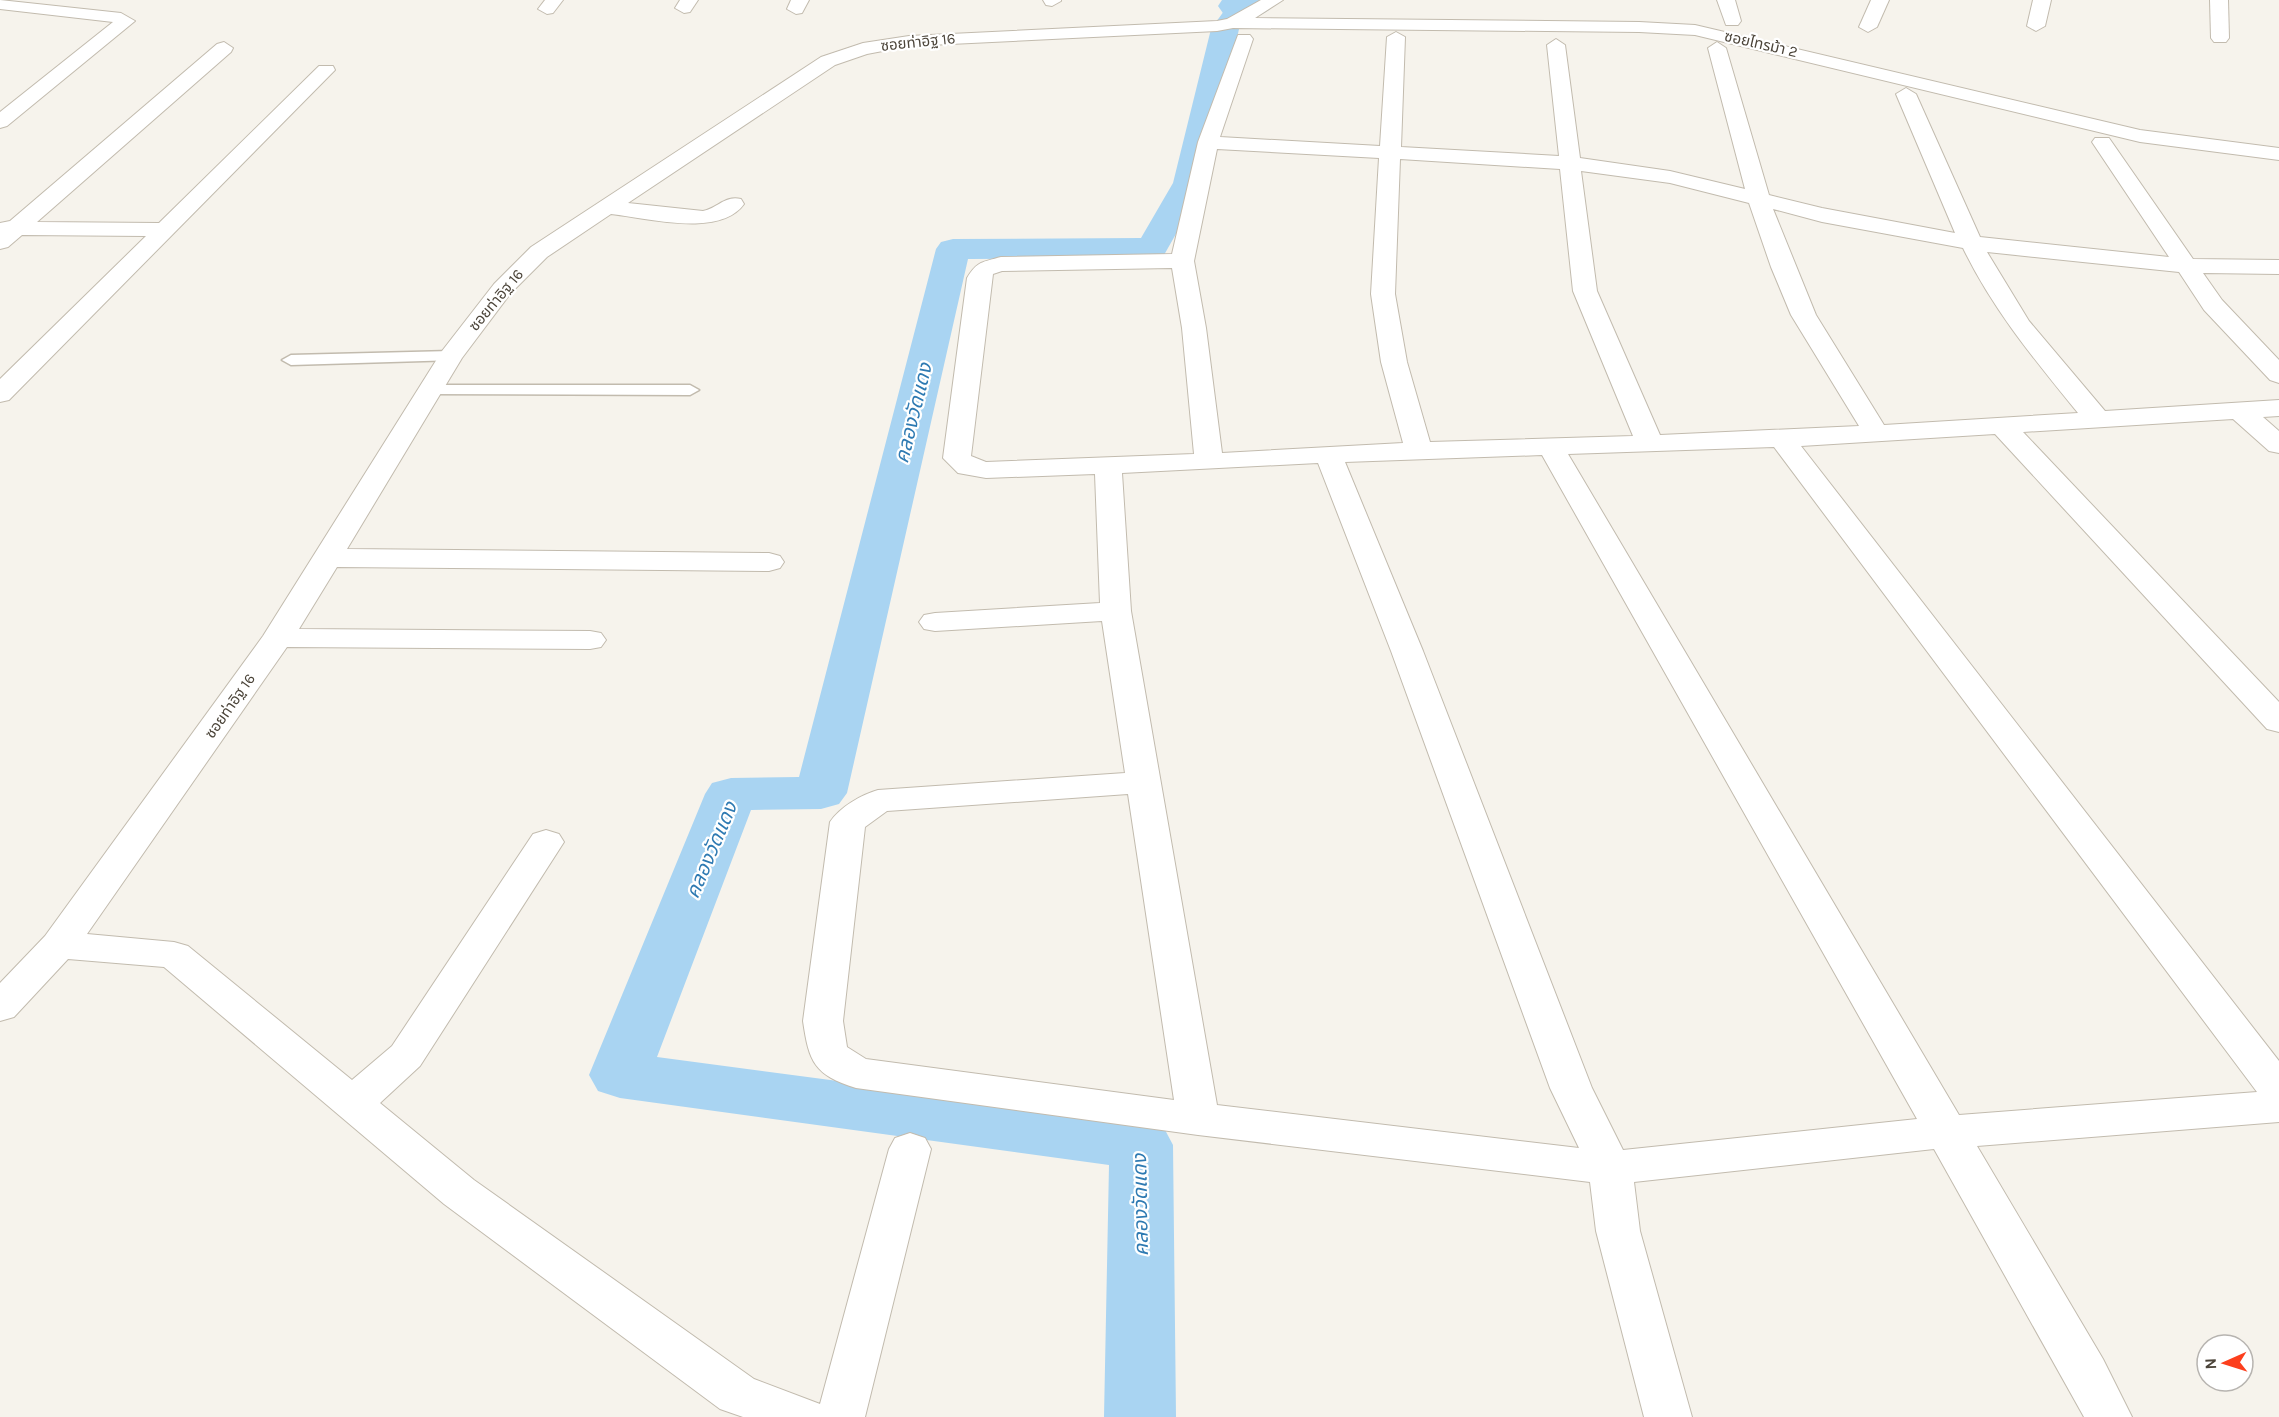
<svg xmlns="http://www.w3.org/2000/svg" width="2279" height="1417" viewBox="0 0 2279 1417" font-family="Karla,'Noto Sans Thai',sans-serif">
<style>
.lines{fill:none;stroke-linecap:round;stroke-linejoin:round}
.canal{fill:#a9d4f2;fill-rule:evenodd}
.river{fill:#a9d4f2;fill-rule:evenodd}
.lane-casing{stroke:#c2bbae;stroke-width:3}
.street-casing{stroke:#c2bbae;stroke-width:2}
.lane{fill:#fff;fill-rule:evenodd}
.street{fill:#fff;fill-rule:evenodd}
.labels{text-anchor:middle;stroke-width:4.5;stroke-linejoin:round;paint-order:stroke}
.far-street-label{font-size:15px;fill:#4b4439;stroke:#fff}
.water-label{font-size:20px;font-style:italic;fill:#2e7ab2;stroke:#fff}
</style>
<rect width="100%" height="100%" fill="#f6f3ec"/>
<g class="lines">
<path class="canal" d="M 1232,0 L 1249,0 L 1254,6 L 1239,29 L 1205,183 L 1164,255 L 1152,258 L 968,259 L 847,793 L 839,804 L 821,809 L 751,810 L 657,1057 L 1141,1121 L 1164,1128 L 1173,1145 L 1176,1417 L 1104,1417 L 1109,1165 L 620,1098 L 598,1091 L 589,1075 L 705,794 L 712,783 L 731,778 L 799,777 L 936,249 L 941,242 L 953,239 L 1141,238 L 1173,183 L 1211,29 Z"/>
<path class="river" d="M 1222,0 L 1278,0 C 1266,18 1245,21 1225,16 L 1218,6 Z"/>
<defs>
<g id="lane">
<path d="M 451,351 L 460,356 L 457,360 L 291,365 L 282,360 L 291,355 Z"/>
<path d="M 430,385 L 690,385 L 699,390 L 690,395 L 424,394 L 421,390 Z"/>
</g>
<g id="street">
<path d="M 0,0 L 121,13 L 135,21 L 7,126 L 0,128 L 0,112 L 113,22 L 0,9 Z"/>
<path d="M 545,0 L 563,0 L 553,13 L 547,14 L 538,9 Z"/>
<path d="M 680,0 L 698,0 L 690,12 L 684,13 L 675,8 Z"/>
<path d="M 791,0 L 809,0 L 802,13 L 796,14 L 787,9 Z"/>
<path d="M 1043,0 L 1061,0 L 1061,1 L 1052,6 L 1046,5 Z"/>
<path d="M 1261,0 L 1283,0 L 1255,18 L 1639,22 L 1695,25 L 2140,130 L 2279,148 L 2279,160 L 2140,142 L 1695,35 L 1639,32 L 1233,28 L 1217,31 L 909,46 L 867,54 L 835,65 L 628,203 L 703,211 C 718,208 725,195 741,199 L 744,204 C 720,238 647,218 611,214 L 547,257 L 510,294 L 462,358 L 347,549 L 769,553 L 780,556 L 784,562 L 780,568 L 769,571 L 337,567 L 299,629 L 590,631 L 601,633 L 606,640 L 601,647 L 590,649 L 287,647 L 87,934 L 174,942 L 188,946 L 352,1080 L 392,1046 L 533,834 L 546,830 L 559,834 L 564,842 L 420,1066 L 380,1103 L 474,1180 L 754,1379 L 820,1404 L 889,1149 L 895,1138 L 910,1133 L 925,1138 L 931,1149 L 865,1417 L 743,1417 L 720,1409 L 444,1204 L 164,967 L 68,959 L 14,1017 L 0,1021 L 0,983 L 45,936 L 263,636 L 442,351 L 494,284 L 531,247 L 821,57 L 863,43 L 909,36 L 1217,21 L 1227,19 Z"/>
<path d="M 1717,0 L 1735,0 L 1741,21 L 1738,25 L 1726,25 Z"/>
<path d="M 1871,0 L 1889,0 L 1877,27 L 1868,32 L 1859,27 Z"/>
<path d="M 2033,0 L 2051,0 L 2045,26 L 2036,31 L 2027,26 Z"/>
<path d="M 2210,0 L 2228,0 L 2229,38 L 2226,42 L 2214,42 L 2211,38 Z"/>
<path d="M 1396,32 L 1405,37 L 1401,147 L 1559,156 L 1547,45 L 1556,39 L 1565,45 L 1580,158 L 1670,171 L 1745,189 L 1708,48 L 1717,42 L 1726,48 L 1769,195 L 1822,208 L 1955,233 L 1896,94 L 1906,88 L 1916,94 L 1980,237 L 2169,257 L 2092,142 L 2095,138 L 2109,138 L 2193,259 L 2279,260 L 2279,274 L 2203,273 L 2222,300 L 2279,360 L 2279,383 L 2270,380 L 2204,310 L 2179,272 L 1987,252 L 2029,321 L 2105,411 L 2279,400 L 2279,416 L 2263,417 L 2279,431 L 2279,453 L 2269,451 L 2233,419 L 2023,432 L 2279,702 L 2279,732 L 2267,729 L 1995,434 L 1801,446 L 2279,1061 L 2279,1122 L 1977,1146 L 2103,1359 L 2132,1417 L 2084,1417 L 1934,1149 L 1634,1182 L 1640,1231 L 1692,1417 L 1644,1417 L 1596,1231 L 1590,1182 L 1198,1135 L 856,1088 C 814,1075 809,1062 803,1021 L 830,822 C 840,807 861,795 878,790 L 1125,773 L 1102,621 L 935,631 L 924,629 L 919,622 L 924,615 L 935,613 L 1100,603 L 1095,474 L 986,478 L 958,473 L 943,458 L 967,278 C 977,261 983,262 1001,257 L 1172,254 L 1198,142 L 1238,35 L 1250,35 L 1253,39 L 1220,137 L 1380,146 L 1387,37 ZM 1217,149 L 1379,158 L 1371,294 L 1381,362 L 1403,443 L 1222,453 L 1206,328 L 1194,261 ZM 1400,159 L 1560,169 L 1573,291 L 1633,436 L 1430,442 L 1407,362 L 1395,294 ZM 1581,171 L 1670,183 L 1749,203 L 1771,267 L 1791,315 L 1859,426 L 1660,435 L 1597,291 ZM 1773,209 L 1822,222 L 1963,248 C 1993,310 2035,360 2078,413 L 1884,425 L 1816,315 ZM 1172,268 L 1182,328 L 1194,454 L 986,462 L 971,456 L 993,274 L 1002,271 ZM 1774,447 L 2257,1092 L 1959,1115 L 1568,454 ZM 1542,455 L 1917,1119 L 1623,1150 L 1592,1088 L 1423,651 L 1345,462 ZM 1318,463 L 1391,651 L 1550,1088 L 1579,1148 L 1217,1105 L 1131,611 L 1122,473 ZM 1128,794 L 1174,1100 L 866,1059 L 847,1047 L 843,1021 L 865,827 L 887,811 Z"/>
<path d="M 224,42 L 233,48 L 231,52 L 37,222 L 159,223 L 319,66 L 333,66 L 335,70 L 9,400 L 0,402 L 0,379 L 146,236 L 22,235 L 8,247 L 0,249 L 0,223 L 10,221 L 217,44 Z"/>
</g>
</defs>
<use href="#lane" class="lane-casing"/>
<use href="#street" class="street-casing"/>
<use href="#lane" class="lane"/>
<use href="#street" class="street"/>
</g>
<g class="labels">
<g class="far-street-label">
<text transform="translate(918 42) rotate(-6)" y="5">ซอยท่าอิฐ 16</text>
<text transform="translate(1761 44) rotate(13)" y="5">ซอยไทรม้า 2</text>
<text transform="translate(496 300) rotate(-50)" y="5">ซอยท่าอิฐ 16</text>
<text transform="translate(230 706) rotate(-55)" y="5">ซอยท่าอิฐ 16</text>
</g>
<g class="water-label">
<text transform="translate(913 413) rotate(-76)" y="7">คลองวัดแดง</text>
<text transform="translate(711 850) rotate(-67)" y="7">คลองวัดแดง</text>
<text transform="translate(1140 1205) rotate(-91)" y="7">คลองวัดแดง</text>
</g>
</g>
<g transform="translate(2225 1363) rotate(267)"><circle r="28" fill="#ffffff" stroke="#b7b4b0" stroke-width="1.5"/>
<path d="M0-4.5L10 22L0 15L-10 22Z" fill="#fc3f1d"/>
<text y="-9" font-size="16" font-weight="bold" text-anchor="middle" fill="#4b4439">N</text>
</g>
</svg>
